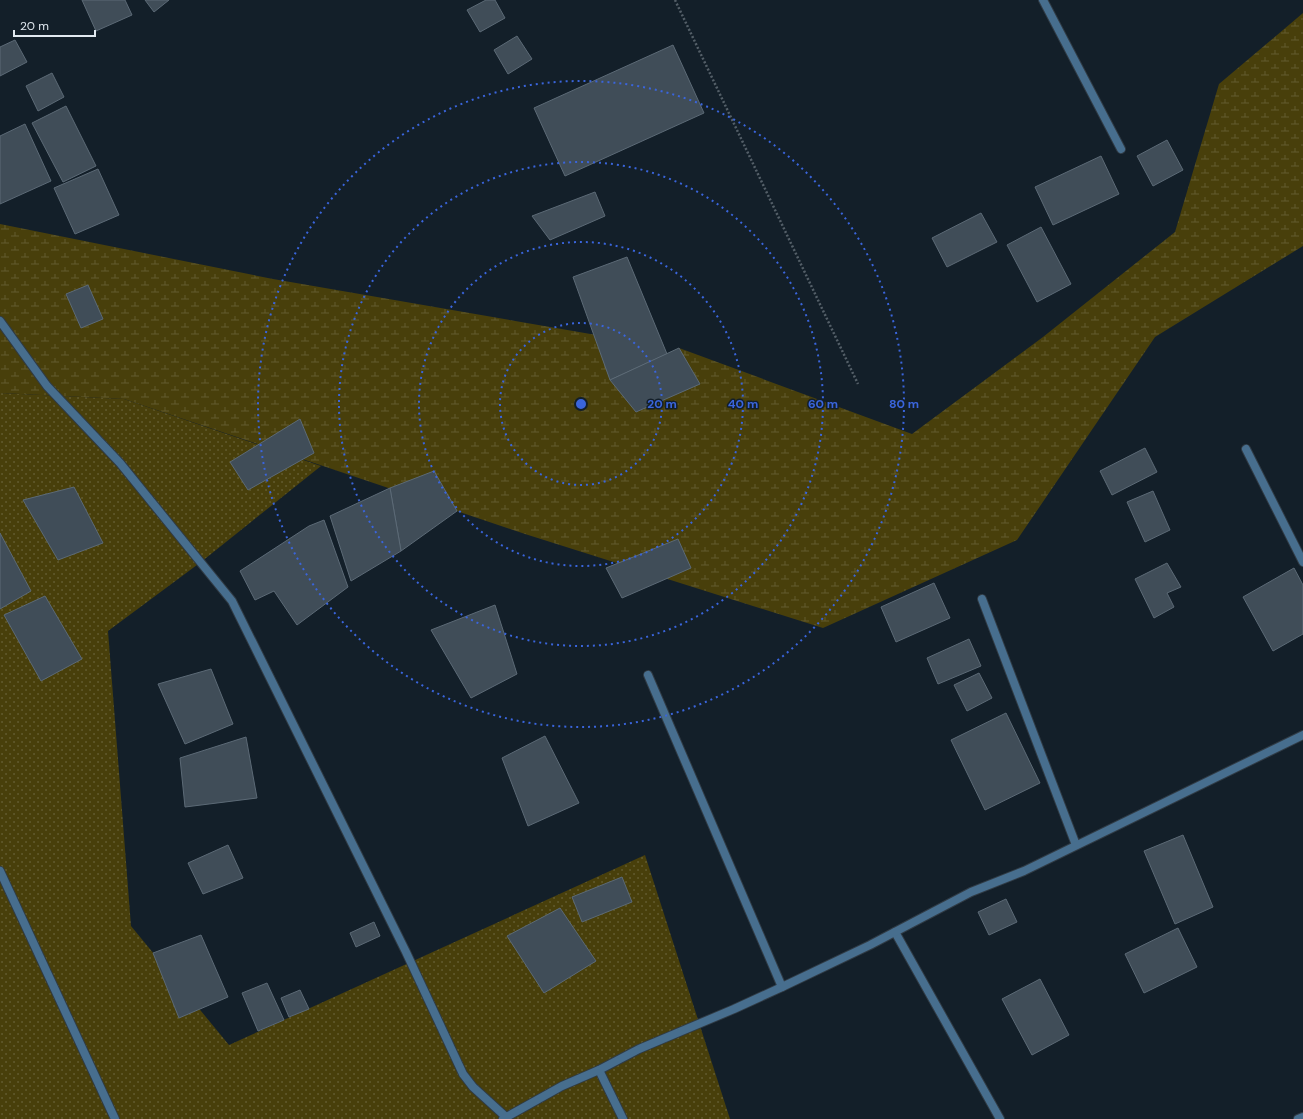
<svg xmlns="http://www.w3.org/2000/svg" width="1303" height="1119" viewBox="0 0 1303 1119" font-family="'DM Sans',sans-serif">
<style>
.grass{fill:url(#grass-dots)}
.wetland{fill:url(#wetland-marsh)}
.building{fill:#404d58;stroke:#5c6a76}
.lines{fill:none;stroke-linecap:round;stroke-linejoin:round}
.street-casing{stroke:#303b45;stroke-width:10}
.path{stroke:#545f68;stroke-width:2.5;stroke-dasharray:2 2;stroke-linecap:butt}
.street{stroke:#476e8e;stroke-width:8}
.ring{fill:none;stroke:#3a65dc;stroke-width:2;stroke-dasharray:2 4}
.centre{fill:#3a65dc;stroke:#131f29;stroke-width:2}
.ring-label{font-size:12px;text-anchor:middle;font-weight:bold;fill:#3a65dc;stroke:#131f29;stroke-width:3;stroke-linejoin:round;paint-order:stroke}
</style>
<defs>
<pattern id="grass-dots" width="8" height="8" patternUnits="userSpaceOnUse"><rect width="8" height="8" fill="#483f0b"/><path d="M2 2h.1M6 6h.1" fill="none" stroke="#625b2f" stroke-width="1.8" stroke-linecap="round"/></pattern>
<pattern id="wetland-marsh" width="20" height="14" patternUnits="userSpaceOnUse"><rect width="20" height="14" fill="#483f0b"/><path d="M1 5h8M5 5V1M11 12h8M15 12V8" fill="none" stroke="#625b2f"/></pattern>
</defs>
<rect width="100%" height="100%" fill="#131f29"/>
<path class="grass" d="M 0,393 L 124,399 L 321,466 L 201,562 L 108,631 L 131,926 L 229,1045 L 645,855 L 730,1119 L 0,1119 Z"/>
<path class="wetland" d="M 1303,13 L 1303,246 L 1155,337 L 1017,540 L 823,628 L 525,534 L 124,399 L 0,393 L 0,224 L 273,279 L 631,341 L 667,354 L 679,348 L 912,434 L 1043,337 L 1175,232 L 1219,84 Z"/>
<g class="building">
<path d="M 82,0 L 125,0 L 132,15 L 96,31 Z"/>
<path d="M 145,0 L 169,0 L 154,12 Z"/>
<path d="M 486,0 L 495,0 L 505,18 L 480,32 L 467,10 Z"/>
<path d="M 517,36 L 532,59 L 508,74 L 494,50 Z"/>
<path d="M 15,40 L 27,62 L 0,76 L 0,47 Z"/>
<path d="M 673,45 L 704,113 L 565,176 L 534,108 Z"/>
<path d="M 52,73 L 64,97 L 38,111 L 26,86 Z"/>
<path d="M 66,106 L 96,166 L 63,182 L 32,123 Z"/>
<path d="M 25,124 L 51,181 L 0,204 L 0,136 Z"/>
<path d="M 1167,140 L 1183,170 L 1153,186 L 1137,156 Z"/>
<path d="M 1101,156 L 1119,194 L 1053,225 L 1035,187 Z"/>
<path d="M 98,169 L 119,215 L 75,234 L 54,188 Z"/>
<path d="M 595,192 L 605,216 L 550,240 L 532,216 Z"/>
<path d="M 981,213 L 997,242 L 947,267 L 932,238 Z"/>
<path d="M 1041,227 L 1071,284 L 1037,302 L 1007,245 Z"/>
<path d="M 627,257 L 667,354 L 610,380 L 573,277 Z"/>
<path d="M 88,285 L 103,319 L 81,328 L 66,294 Z"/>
<path d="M 679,348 L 700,384 L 636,412 L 610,380 Z"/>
<path d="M 300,419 L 314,453 L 248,490 L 230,462 Z"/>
<path d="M 1145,448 L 1157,472 L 1112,495 L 1100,471 Z"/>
<path d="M 434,471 L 457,511 L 401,551 L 390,488 Z"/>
<path d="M 74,487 L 103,543 L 58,560 L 23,500 Z"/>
<path d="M 390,488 L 401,551 L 351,581 L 330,516 Z"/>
<path d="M 1153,491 L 1170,530 L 1145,542 L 1127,502 Z"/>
<path d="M 324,520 L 348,587 L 297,625 L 274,591 L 255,600 L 240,571 L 309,526 Z"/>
<path d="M 0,533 L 31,591 L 0,609 Z"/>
<path d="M 678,539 L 691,568 L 622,598 L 606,568 Z"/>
<path d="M 1167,563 L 1181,587 L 1167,593 L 1174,607 L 1154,618 L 1135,579 Z"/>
<path d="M 1294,568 L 1303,585 L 1303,634 L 1273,651 L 1243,597 Z"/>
<path d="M 934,583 L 950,618 L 896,642 L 881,607 Z"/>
<path d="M 45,596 L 82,659 L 41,681 L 4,615 Z"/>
<path d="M 495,605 L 517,674 L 471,698 L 431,630 Z"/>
<path d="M 969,639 L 981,666 L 938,684 L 927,658 Z"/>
<path d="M 211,669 L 233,724 L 185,744 L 158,684 Z"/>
<path d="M 979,673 L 992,698 L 967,711 L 954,685 Z"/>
<path d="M 1006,713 L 1040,783 L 985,810 L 951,740 Z"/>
<path d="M 545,736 L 579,803 L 528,826 L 502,758 Z"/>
<path d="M 246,737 L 257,798 L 185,807 L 180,758 Z"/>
<path d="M 1183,835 L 1213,907 L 1175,924 L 1144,851 Z"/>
<path d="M 228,845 L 243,878 L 203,894 L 188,863 Z"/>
<path d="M 622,877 L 632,902 L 582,922 L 572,897 Z"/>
<path d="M 1006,899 L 1017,922 L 989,935 L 978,912 Z"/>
<path d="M 560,908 L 596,961 L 544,993 L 507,936 Z"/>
<path d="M 374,922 L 380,936 L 356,947 L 350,933 Z"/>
<path d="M 1178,928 L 1197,967 L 1144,993 L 1125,954 Z"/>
<path d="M 201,935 L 228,997 L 179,1018 L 153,953 Z"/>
<path d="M 1040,979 L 1069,1035 L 1032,1055 L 1002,999 Z"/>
<path d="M 267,983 L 284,1020 L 258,1031 L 242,993 Z"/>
<path d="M 300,990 L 309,1009 L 289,1017 L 281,998 Z"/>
</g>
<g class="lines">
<defs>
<g id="street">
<path d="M 1043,0 L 1121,149"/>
<path d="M 0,321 L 47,386 L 120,463 L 232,601 L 406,952 L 463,1074 L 473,1087 L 506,1117"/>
<path d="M 1246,449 L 1303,562"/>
<path d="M 982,599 L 1076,845"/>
<path d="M 648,675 L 782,987"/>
<path d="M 0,871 L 115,1119"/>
<path d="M 895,932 L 1000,1119"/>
<path d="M 599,1070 L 623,1119"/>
<path d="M 503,1119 L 562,1086 L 599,1070 L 639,1049 L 734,1009 L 782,987 L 870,945 L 971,892 L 1024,871 L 1303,735"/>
<path d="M 1298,1119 L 1303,1117"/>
</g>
</defs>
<use href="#street" class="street-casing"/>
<path class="path" d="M 675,0 L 858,384"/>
<use href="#street" class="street"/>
</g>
<g class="ring">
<circle cx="581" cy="404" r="81"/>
<circle cx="581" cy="404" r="162"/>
<circle cx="581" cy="404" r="242"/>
<circle cx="581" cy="404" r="323"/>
</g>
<circle cx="581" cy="404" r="6" class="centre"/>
<g class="ring-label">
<text x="662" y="408">20 m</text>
<text x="743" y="408">40 m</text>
<text x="823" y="408">60 m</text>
<text x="904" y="408">80 m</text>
</g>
<path d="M14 30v6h81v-6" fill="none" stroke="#e1e9f0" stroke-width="2"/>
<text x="20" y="30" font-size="12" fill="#e1e9f0" stroke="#131f29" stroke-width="3" paint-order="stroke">20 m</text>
</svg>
